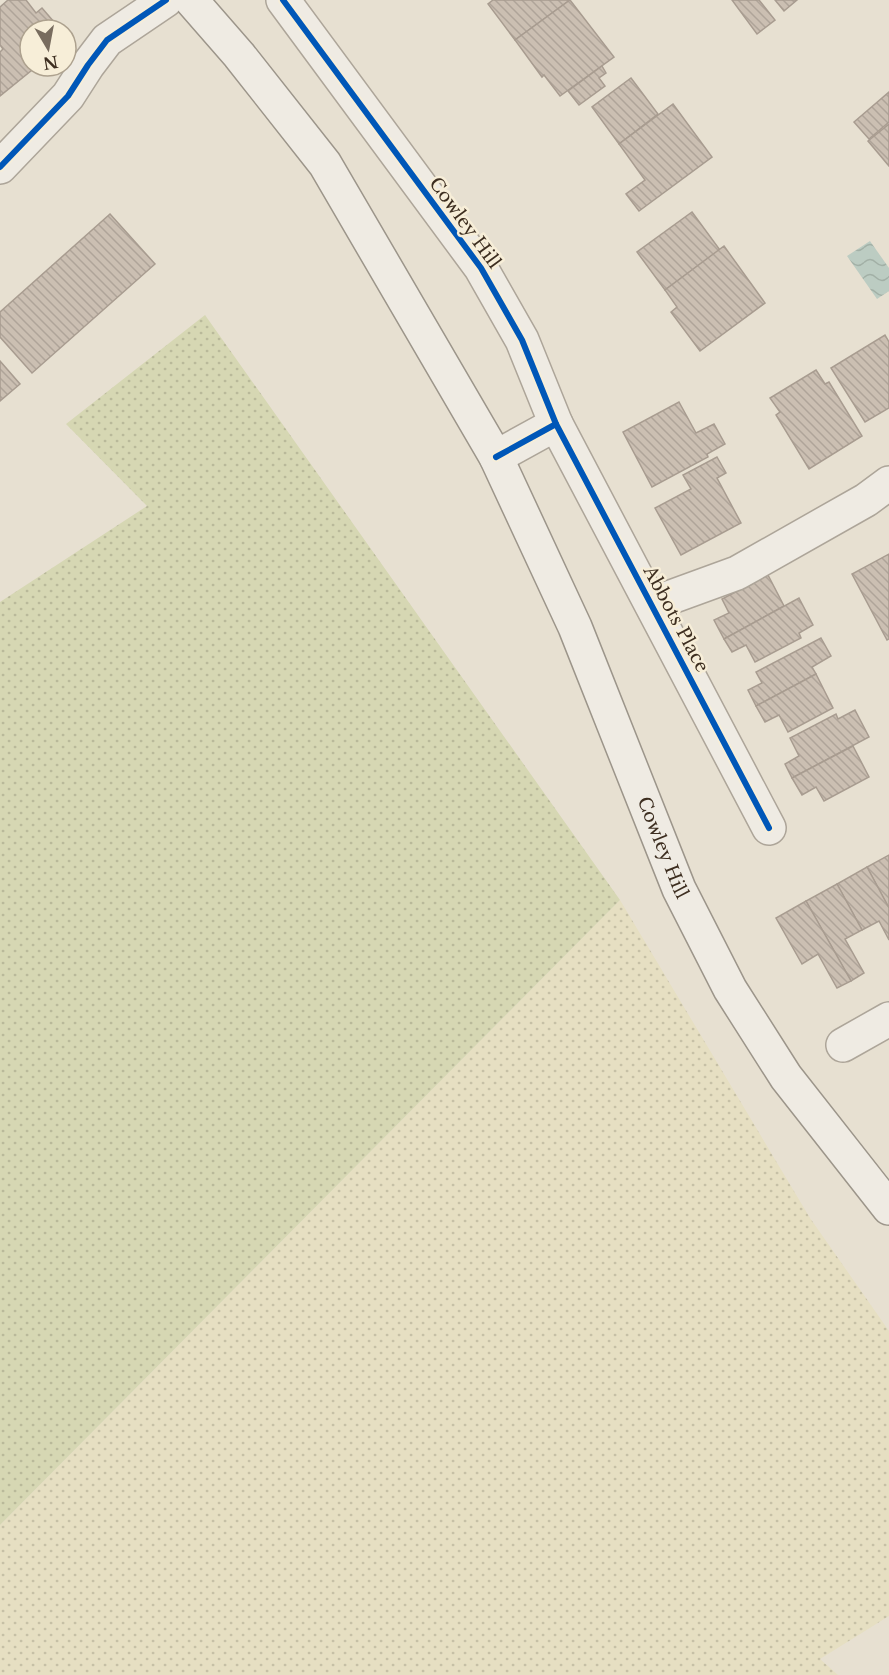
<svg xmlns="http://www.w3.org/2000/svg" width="889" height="1675" viewBox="0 0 889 1675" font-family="'Libre Baskerville',serif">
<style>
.farmland{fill:url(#farmland-dots)}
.grass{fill:url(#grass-dots)}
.water{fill:url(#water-waves)}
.building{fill:url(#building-back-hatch);stroke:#a89c90;stroke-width:1.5}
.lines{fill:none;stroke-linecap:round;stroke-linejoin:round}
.street-casing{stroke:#ada599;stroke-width:36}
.secondary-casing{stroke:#9c958a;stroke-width:36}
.street{stroke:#efebe3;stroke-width:33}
.secondary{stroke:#efebe3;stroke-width:33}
.cycleway-casing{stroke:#f7eed8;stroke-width:10}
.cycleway{stroke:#0057b8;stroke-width:6}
.labels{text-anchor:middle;stroke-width:5;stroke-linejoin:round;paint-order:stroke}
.street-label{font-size:18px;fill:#3d2e20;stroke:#f7eed8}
</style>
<defs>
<pattern id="farmland-dots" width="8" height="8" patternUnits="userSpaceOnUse" patternTransform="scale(1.5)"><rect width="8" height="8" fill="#e6dfc2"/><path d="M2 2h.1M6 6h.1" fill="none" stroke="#c6c0a6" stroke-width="1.8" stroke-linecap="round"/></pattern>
<pattern id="grass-dots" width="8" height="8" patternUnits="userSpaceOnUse" patternTransform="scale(1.5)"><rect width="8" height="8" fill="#d6d7b3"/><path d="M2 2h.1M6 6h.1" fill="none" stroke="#b9b99a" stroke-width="1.8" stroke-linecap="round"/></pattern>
<pattern id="water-waves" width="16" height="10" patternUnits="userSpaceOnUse" patternTransform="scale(1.5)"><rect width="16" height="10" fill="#bcccc2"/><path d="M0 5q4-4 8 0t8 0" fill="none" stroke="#a2b0a6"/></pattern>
<pattern id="building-back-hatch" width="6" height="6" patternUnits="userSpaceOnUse" patternTransform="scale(1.5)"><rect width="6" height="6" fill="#cbbfb2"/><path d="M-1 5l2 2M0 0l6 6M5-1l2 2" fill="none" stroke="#afa499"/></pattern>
</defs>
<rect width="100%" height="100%" fill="#e7e0d1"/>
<path class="farmland" d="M 620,900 L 810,1218 L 889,1331 L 889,1616 L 820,1659 L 838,1675 L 0,1675 L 0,1525 Z"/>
<path class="grass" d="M 205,315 L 620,900 L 0,1525 L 0,602 L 147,506 L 66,424 Z"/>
<path class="water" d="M 870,241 L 889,268 L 889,291 L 877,299 L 847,256 Z"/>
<g class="building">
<path d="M 8,0 L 26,0 L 36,13 L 42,8 L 54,22 L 49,26 L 52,30 L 30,30 L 30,66 L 37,66 L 0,96 L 0,52 L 3,49 L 0,45 L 0,7 Z"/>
<path d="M 493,0 L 570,0 L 515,40 L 488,4 Z"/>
<path d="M 570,0 L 614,57 L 560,96 L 544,75 L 542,77 L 515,40 Z"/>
<path d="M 732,0 L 759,0 L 775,20 L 757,34 Z"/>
<path d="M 775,0 L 797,0 L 784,11 Z"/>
<path d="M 602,66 L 606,73 L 599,78 L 605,86 L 579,105 L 568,91 Z"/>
<path d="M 631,78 L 658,114 L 619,144 L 592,107 Z"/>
<path d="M 889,92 L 889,122 L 869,139 L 854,122 Z"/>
<path d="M 673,104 L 712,157 L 639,211 L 626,194 L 645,180 L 619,144 Z"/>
<path d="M 889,124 L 889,166 L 868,141 Z"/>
<path d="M 692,212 L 720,250 L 665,290 L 637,252 Z"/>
<path d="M 110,214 L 155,264 L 32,373 L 0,337 L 0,312 Z"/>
<path d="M 724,246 L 765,303 L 700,351 L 671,312 L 677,307 L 665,290 Z"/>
<path d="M 885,335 L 889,342 L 889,408 L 865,422 L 831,368 Z"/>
<path d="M 0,361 L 20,384 L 0,401 Z"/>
<path d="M 816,370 L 825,384 L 829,382 L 862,436 L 809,469 L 776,415 L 780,412 L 770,398 Z"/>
<path d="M 679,402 L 696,433 L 714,424 L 725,444 L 707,454 L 708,457 L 652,487 L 623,432 Z"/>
<path d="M 717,457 L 726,473 L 717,478 L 741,523 L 681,555 L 655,508 L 691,489 L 683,475 Z"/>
<path d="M 889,554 L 889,639 L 887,640 L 852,574 Z"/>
<path d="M 768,575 L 784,606 L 724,639 L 714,620 L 729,613 L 722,599 Z"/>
<path d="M 799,598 L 813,625 L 799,633 L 801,638 L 755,662 L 746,645 L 732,652 L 724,639 Z"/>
<path d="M 821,638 L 831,656 L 812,667 L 816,674 L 756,706 L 748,690 L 762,683 L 756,672 Z"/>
<path d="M 816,674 L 833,708 L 788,732 L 779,715 L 765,722 L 756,706 Z"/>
<path d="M 855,710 L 869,737 L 792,778 L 785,764 L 799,756 L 790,738 L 836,714 L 838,719 Z"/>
<path d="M 853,746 L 869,777 L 824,801 L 816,787 L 802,795 L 792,778 Z"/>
<path d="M 889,855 L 889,908 L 867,867 Z"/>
<path d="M 867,867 L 889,908 L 889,940 L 879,921 L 862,930 L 837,884 Z"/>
<path d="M 837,884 L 862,930 L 845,939 L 864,973 L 851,981 L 806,901 Z"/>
<path d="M 806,901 L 851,981 L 837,988 L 818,954 L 802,964 L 776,918 Z"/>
</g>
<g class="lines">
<defs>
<g id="street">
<path d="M 283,0 L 481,268 L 522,340 L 556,424 L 496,457"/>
<path d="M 0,167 L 68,96 L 88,65 L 107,40 L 166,0"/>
<path d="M 556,424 L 769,828"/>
<path d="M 652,604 L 737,573 L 866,500 L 889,483"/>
<path d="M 843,1045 L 889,1019"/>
</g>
<g id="secondary">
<path id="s1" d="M 191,0 L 239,55 L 325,164 L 496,457 L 575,627 L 679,889 L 730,989 L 786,1077 L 889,1208"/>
</g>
</defs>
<use href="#street" class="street-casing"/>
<use href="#secondary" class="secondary-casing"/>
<use href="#street" class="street"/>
<use href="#secondary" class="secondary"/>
<defs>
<g id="cycleway">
<path d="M 283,0 L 481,268 L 522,340 L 556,424 L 496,457"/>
<path d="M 0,167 L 68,96 L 88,65 L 107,40 L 166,0"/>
<path d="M 556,424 L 769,828"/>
</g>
</defs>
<use href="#cycleway" class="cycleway-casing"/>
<use href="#cycleway" class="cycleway"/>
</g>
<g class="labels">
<g class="street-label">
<text transform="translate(465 223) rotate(54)" y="6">Cowley Hill</text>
<text transform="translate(676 619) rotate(62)" y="6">Abbots Place</text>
<text dy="6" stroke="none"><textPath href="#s1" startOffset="976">Cowley Hill</textPath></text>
</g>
</g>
<g transform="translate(48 48) rotate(170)"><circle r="28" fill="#f7eed8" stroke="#ada18e" stroke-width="1.5"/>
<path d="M0-4.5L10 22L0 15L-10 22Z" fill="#786c5e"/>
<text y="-9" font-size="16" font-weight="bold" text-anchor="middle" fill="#3d2e20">N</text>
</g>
</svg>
